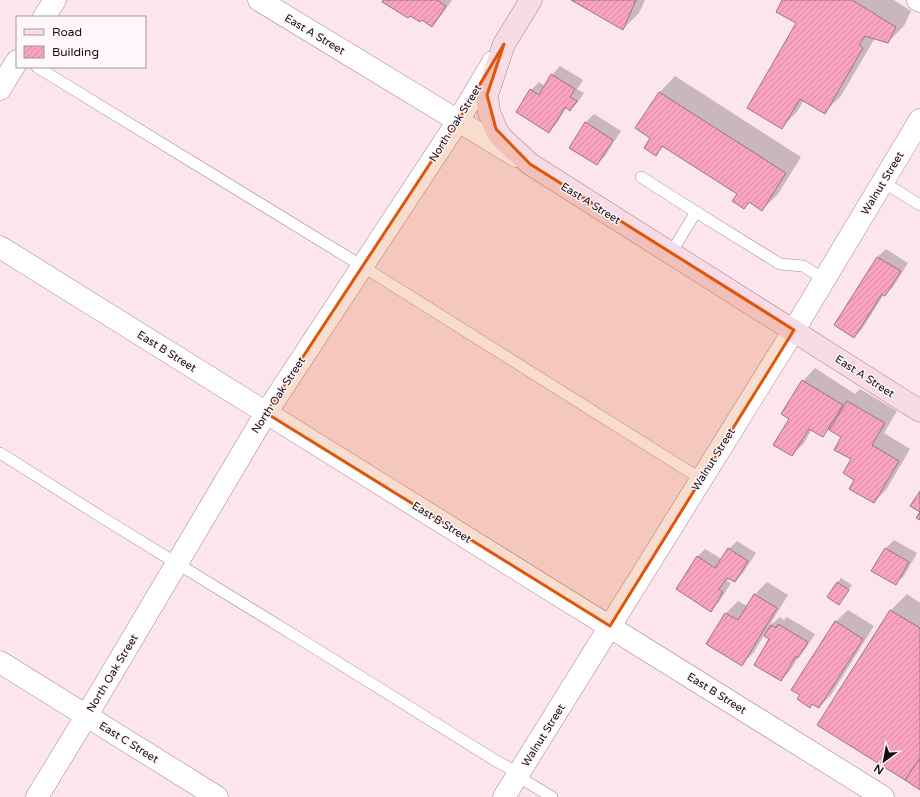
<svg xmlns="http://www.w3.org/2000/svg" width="920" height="797" viewBox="0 0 920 797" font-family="'Varela Round',sans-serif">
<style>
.shadow{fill:#0003}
.building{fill:url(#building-hatch);stroke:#997782}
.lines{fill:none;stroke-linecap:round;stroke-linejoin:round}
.service-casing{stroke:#a6848e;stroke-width:12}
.minor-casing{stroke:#a6848e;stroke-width:23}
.tertiary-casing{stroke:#a6848e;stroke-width:23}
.secondary-casing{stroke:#a6848e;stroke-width:23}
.service{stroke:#fff;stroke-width:11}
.minor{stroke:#fff;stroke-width:22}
.tertiary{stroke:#fff;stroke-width:22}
.secondary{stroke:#f8dbe5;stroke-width:22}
.marked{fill:#de550c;fill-opacity:0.2;stroke:#de550c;stroke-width:3;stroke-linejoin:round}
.labels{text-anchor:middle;stroke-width:3;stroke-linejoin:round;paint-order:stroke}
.street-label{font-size:11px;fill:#190c10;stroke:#fff7f9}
</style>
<defs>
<pattern id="building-hatch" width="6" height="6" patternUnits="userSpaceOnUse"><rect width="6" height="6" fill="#f9a3c0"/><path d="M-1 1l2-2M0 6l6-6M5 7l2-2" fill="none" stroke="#d58ba4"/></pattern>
</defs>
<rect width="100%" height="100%" fill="#fce5ec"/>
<g class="shadow">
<path d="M 385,0 L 452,0 L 440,17 L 432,26 Z"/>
<path d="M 573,0 L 645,0 L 639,13 L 623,29 Z"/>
<path d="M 784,0 L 894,0 L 911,11 L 904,26 L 888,42 L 875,38 L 841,96 L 825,112 L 804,100 L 797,112 L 781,128 L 798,23 Z"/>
<path d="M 560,66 L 583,80 L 577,89 L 584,93 L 578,102 L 570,110 L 567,107 L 557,123 L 549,131 L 531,90 L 539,82 L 545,86 L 552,75 Z"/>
<path d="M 675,76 L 801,157 L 778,194 L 762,210 L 750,202 L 744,208 L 738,194 L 664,146 L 656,154 L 652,137 L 637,128 L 660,92 Z"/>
<path d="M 594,114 L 621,131 L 605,156 L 597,164 L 570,147 L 586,122 Z"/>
<path d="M 886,249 L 908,263 L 893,287 L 885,295 L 884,294 L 862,329 L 854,337 L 877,257 Z"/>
<path d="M 815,368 L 855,394 L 860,389 L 897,411 L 884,433 L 910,449 L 886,490 L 874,502 L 856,479 L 852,459 L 842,437 L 829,429 L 823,436 L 812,429 L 804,443 L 792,455 L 790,419 L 803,381 Z"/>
<path d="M 894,540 L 917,553 L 904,576 L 895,584 L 873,571 L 886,548 Z"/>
<path d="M 737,541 L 756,553 L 743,573 L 735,581 L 729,578 L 727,581 L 731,583 L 719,602 L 711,610 L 697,557 L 705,549 L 722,559 L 729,549 Z"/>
<path d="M 841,578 L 852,585 L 839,604 L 828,596 Z"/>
<path d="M 767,582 L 788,595 L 769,626 L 780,617 L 784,620 L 787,617 L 815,634 L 806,648 L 799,656 L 789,672 L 781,680 L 770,639 L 764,635 L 754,652 L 742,664 L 707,644 L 726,613 L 738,601 L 747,606 L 755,594 Z"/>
<path d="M 907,594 L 920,603 L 920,789 L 819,725 L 891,610 Z"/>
<path d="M 848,610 L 874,626 L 831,695 L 819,707 L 835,622 Z"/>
</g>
<g class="building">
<path d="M 383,0 L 437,0 L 446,6 L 432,27 L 422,20 L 420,22 L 410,16 L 408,18 L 382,2 Z"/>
<path d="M 571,0 L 636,0 L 623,30 Z"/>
<path d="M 782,0 L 852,0 L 896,27 L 888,43 L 865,36 L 859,45 L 863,48 L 825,114 L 800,99 L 782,129 L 747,108 L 796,23 L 776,12 Z"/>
<path d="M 551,74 L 575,89 L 570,97 L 577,101 L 570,111 L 565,107 L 549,133 L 516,112 L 530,89 L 539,95 Z"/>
<path d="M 659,92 L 786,173 L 762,211 L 749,202 L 744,209 L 732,201 L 737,194 L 662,146 L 656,156 L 644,148 L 650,138 L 635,128 Z"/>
<path d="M 585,122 L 613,140 L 597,165 L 569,148 Z"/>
<path d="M 877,257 L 901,271 L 885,296 L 882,294 L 854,338 L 834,325 Z"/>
<path d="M 802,380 L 843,405 L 823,437 L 809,429 L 792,456 L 773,445 L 789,419 L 781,414 Z"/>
<path d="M 847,401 L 885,423 L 872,445 L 899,461 L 874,503 L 849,489 L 854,480 L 843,473 L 851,459 L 834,450 L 841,437 L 829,430 Z"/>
<path d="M 920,491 L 920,520 L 916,518 L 920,512 L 910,506 Z"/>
<path d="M 728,548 L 748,561 L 735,582 L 727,578 L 719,589 L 723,592 L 711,612 L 676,589 L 697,556 L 715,568 Z"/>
<path d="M 885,548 L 909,562 L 896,585 L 871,571 Z"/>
<path d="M 837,582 L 849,590 L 839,605 L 827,597 Z"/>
<path d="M 754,594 L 777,608 L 742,666 L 706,644 L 725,613 L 738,620 Z"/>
<path d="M 890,610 L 920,628 L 920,758 L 905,780 L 817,725 Z"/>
<path d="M 835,621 L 863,639 L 819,708 L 812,704 L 810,708 L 797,699 L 800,695 L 791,690 Z"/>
<path d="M 778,624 L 808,642 L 798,658 L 796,656 L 781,681 L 754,665 L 769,639 L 764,636 L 771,625 L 776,628 Z"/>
<path d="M 920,758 L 920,790 L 905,780 Z"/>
</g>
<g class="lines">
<defs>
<g id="service">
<path d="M 37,67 L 362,266 L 701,479"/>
<path d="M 641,177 L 696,212 L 671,253"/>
<path d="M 883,182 L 920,205"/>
<path d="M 696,212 L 780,264 L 803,266 L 824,279"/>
<path d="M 0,453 L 103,518 L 297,637 L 496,761 L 519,773"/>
<path d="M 517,776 L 552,797"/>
</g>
<g id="minor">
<path d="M 259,0 L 516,156"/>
<path d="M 44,17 L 55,0"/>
<path d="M 0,89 L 17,61"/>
<path d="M 0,247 L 883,797"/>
<path d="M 0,662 L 217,797"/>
<path d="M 37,797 L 87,715 L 266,413 L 458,121 L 493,62"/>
<path d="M 504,797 L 794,330 L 920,120"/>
</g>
<path id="tertiary" d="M 918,0 L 920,1"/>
<path id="secondary" d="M 531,0 L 504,44 L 487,95 L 489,112 L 496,129 L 501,137 L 530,164 L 920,411"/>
</defs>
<use href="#service" class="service-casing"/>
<use href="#minor" class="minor-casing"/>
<use href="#tertiary" class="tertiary-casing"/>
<use href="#secondary" class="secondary-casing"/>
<use href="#service" class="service"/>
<use href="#minor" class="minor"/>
<use href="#tertiary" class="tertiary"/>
<use href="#secondary" class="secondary"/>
</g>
<path class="marked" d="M 504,44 L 487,95 L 496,129 L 530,164 L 794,330 L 610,626 L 266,413 L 458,121 Z"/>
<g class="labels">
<g class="street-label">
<text transform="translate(315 34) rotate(31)" y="4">East A Street</text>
<text transform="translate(455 123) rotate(-58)" y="4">North Oak Street</text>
<text transform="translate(882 183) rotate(-59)" y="4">Walnut Street</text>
<text transform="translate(591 203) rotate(32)" y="4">East A Street</text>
<text transform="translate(167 351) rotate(32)" y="4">East B Street</text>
<text transform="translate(865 376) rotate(33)" y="4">East A Street</text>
<text transform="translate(278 395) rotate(-57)" y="4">North Oak Street</text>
<text transform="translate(713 459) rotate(-58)" y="4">Walnut Street</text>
<text transform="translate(442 522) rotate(32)" y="4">East B Street</text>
<text transform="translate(112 673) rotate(-59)" y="4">North Oak Street</text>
<text transform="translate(717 693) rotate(32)" y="4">East B Street</text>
<text transform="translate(543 735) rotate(-58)" y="4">Walnut Street</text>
<text transform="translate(129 742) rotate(32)" y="4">East C Street</text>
</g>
</g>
<rect x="16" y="16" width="130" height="52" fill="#fff7f9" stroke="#a3999c"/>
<rect x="24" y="29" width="20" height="6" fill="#f8dbe5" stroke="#a3999c"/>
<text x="52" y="36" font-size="12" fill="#190c10">Road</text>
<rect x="24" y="46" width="20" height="12" fill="url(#building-hatch)" stroke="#a3999c"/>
<text x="52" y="56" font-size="12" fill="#190c10">Building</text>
<g transform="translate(884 761) rotate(212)" stroke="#fff7f9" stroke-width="3" paint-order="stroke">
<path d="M0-3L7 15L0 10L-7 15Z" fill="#190c10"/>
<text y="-6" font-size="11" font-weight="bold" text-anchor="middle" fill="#190c10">N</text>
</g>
</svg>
